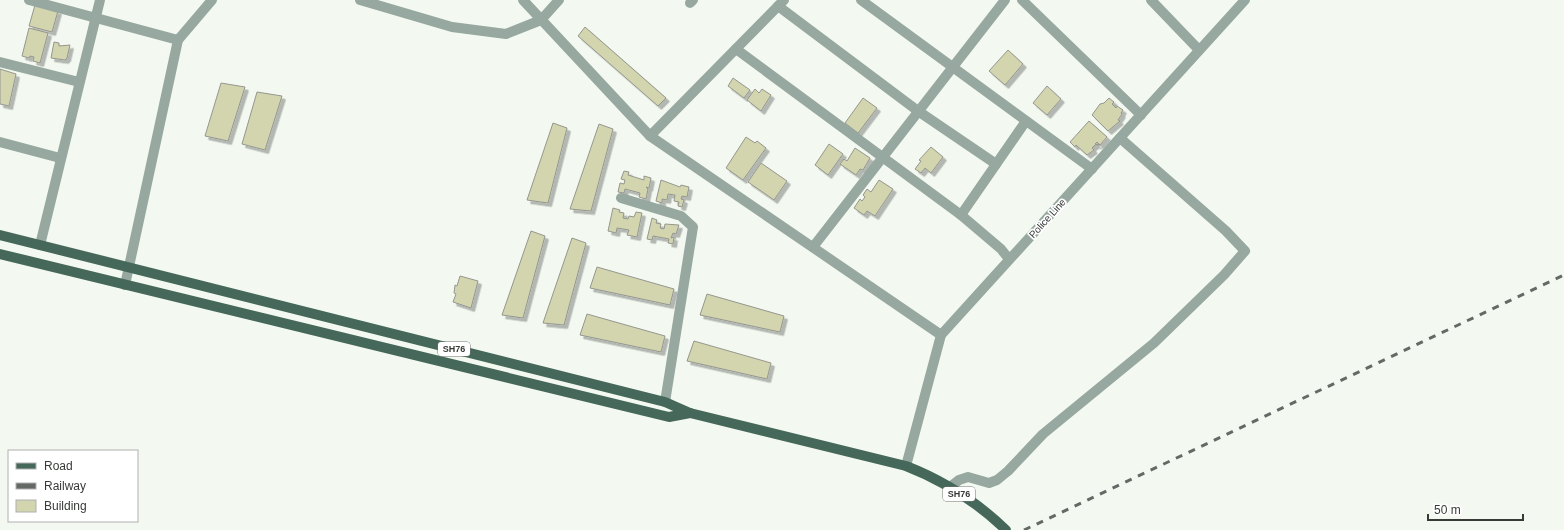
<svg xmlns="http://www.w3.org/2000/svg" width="1564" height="530" viewBox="0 0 1564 530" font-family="Helvetica,sans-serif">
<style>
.building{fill:#d2d5ae;stroke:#95968e;filter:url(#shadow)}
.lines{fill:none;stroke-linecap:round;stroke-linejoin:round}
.minor{stroke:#96a8a0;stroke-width:10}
.major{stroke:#46685a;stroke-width:10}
.rail{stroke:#656965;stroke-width:3;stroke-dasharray:7 7;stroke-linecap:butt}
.labels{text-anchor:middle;stroke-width:3.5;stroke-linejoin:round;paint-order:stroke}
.shield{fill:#fff;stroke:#737573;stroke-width:1}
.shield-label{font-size:9px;font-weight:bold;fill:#373a37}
.street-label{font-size:10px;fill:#373a37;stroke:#fff}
</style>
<defs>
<filter id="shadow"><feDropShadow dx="3.5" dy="3.5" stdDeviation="0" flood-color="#0004"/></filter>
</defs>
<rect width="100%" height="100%" fill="#f3f9f1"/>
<g class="building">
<path d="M 35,5 L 58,11 L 52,32 L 29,26 Z"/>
<path d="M 585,27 L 666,98 L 658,106 L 578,36 Z"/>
<path d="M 29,28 L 48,33 L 40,63 L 33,61 L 34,57 L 30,56 L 29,58 L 22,56 Z"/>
<path d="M 54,42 L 59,43 L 59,46 L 70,45 L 67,58 L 65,60 L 51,58 Z"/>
<path d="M 1008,50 L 1023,64 L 1005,85 L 989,71 Z"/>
<path d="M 0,69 L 16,74 L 9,106 L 0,104 Z"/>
<path d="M 733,78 L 750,90 L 744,98 L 728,86 Z"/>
<path d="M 221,83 L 245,87 L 228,141 L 205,136 Z"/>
<path d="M 1047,86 L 1061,99 L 1047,115 L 1033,103 Z"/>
<path d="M 755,89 L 759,93 L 762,89 L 771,95 L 761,111 L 747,100 Z"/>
<path d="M 257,92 L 282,96 L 265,150 L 242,144 Z"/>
<path d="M 863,98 L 877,108 L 858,133 L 845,123 Z"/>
<path d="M 1109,98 L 1114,102 L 1112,104 L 1116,108 L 1117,106 L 1123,110 L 1121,113 L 1122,114 L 1118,120 L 1120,121 L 1108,131 L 1092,115 L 1100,104 L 1104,103 Z"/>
<path d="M 1089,121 L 1107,137 L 1100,145 L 1097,142 L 1095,144 L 1099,145 L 1095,145 L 1092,148 L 1094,150 L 1087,155 L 1076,145 L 1075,147 L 1070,142 Z"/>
<path d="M 553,123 L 567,128 L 548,203 L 527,200 Z"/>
<path d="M 599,124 L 613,129 L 591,211 L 570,209 Z"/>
<path d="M 746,137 L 755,143 L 757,141 L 766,148 L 743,180 L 726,168 Z"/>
<path d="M 829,144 L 843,154 L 828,175 L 815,165 Z"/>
<path d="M 931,147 L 943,157 L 931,173 L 925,168 L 921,173 L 915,169 L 921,161 L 919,160 Z"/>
<path d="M 855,148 L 870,158 L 863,170 L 860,169 L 856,175 L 840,164 L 844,159 L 847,161 Z"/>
<path d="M 761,163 L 787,181 L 774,200 L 748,182 Z"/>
<path d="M 624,171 L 629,172 L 628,175 L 644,180 L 644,176 L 651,178 L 649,188 L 646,187 L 648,189 L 646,199 L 639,197 L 640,193 L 625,189 L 624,193 L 618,192 L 620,183 L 624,184 L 625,180 L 621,179 Z"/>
<path d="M 661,180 L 680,187 L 681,185 L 689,187 L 687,197 L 682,196 L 681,199 L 684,200 L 682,207 L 678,206 L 679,202 L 674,201 L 675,195 L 668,194 L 667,200 L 662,199 L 662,203 L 656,201 Z"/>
<path d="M 879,180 L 893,189 L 875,216 L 867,211 L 864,215 L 854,208 L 860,199 L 862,201 L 865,197 L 863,195 L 867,189 L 871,192 Z"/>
<path d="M 613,208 L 620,210 L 619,212 L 624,213 L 623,218 L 628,219 L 629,216 L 634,217 L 636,212 L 642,213 L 637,237 L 627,235 L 629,230 L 617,228 L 616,233 L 608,231 Z"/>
<path d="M 652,218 L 657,220 L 656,223 L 661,224 L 660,228 L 664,229 L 665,224 L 679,225 L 676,234 L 673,233 L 671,238 L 674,237 L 673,244 L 668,243 L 669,239 L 653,236 L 652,240 L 647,239 Z"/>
<path d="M 531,231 L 545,236 L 523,318 L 502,315 Z"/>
<path d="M 572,238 L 586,243 L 564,325 L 543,323 Z"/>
<path d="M 597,267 L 674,289 L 670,305 L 590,288 Z"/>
<path d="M 460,276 L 478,281 L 471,308 L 453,302 L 456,294 L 454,293 L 455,285 L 457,286 Z"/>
<path d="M 707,294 L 784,316 L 780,332 L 700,315 Z"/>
<path d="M 587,314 L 665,336 L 661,352 L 580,335 Z"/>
<path d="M 694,341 L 771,363 L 767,379 L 687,361 Z"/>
</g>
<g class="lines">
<g class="minor">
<path d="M 29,0 L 178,40"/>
<path d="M 360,0 L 452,27 L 506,34 L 541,20 L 559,0"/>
<path d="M 523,0 L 650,136 L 941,335"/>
<path d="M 861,0 L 1092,169"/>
<path d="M 1022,0 L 1141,115"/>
<path d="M 1151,0 L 1199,50"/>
<path d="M 690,3 L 693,0"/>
<path d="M 778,6 L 918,111 L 996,164"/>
<path d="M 736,49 L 961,215 L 1026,121"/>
<path d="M 0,62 L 79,82"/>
<path d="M 650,136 L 784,0"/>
<path d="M 0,142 L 60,158"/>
<path d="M 621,198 L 681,216 L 693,227 L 665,402"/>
<path d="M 961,215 L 1001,249 L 1009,259"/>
<path d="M 40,245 L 100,0"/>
<path d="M 813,247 L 1005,0"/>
<path d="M 125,285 L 178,40 L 212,0"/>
<path d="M 906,466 L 941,335 L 1245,0"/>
<path d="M 950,487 L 959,480 L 968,477 L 989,483 L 997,480 L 1008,471 L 1043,434 L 1154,343 L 1224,275 L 1245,251 L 1226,231 L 1120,138"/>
</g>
<g class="major">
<path d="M 0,235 L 665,402 L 690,413 L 906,466 C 942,480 978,503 1006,530"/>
<path d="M 0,254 L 669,417 L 690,413"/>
</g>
<path class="rail" d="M 1024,530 L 1564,275"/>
</g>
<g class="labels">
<g class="shield">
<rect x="438" y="342" width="32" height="14" rx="3"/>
<rect x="943" y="487" width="32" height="14" rx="3"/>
</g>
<g class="shield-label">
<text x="454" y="352">SH76</text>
<text x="959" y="497">SH76</text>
</g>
<g class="street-label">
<text transform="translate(1047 218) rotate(-48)" y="4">Police Line</text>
</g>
</g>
<rect x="8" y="450" width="130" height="72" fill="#ffffff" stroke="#afb0af"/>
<rect x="16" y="463" width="20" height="6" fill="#46685a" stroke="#afb0af"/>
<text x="44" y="470" font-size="12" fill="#373a37">Road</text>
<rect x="16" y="483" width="20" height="6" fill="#656965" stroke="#afb0af"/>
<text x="44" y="490" font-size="12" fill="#373a37">Railway</text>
<rect x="16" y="500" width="20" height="12" fill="#d2d5ae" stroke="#afb0af"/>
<text x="44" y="510" font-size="12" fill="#373a37">Building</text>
<path d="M1428 514v6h95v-6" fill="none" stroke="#373a37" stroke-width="2"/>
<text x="1434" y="514" font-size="12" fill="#373a37" stroke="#ffffff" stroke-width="3" paint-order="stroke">50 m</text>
</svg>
